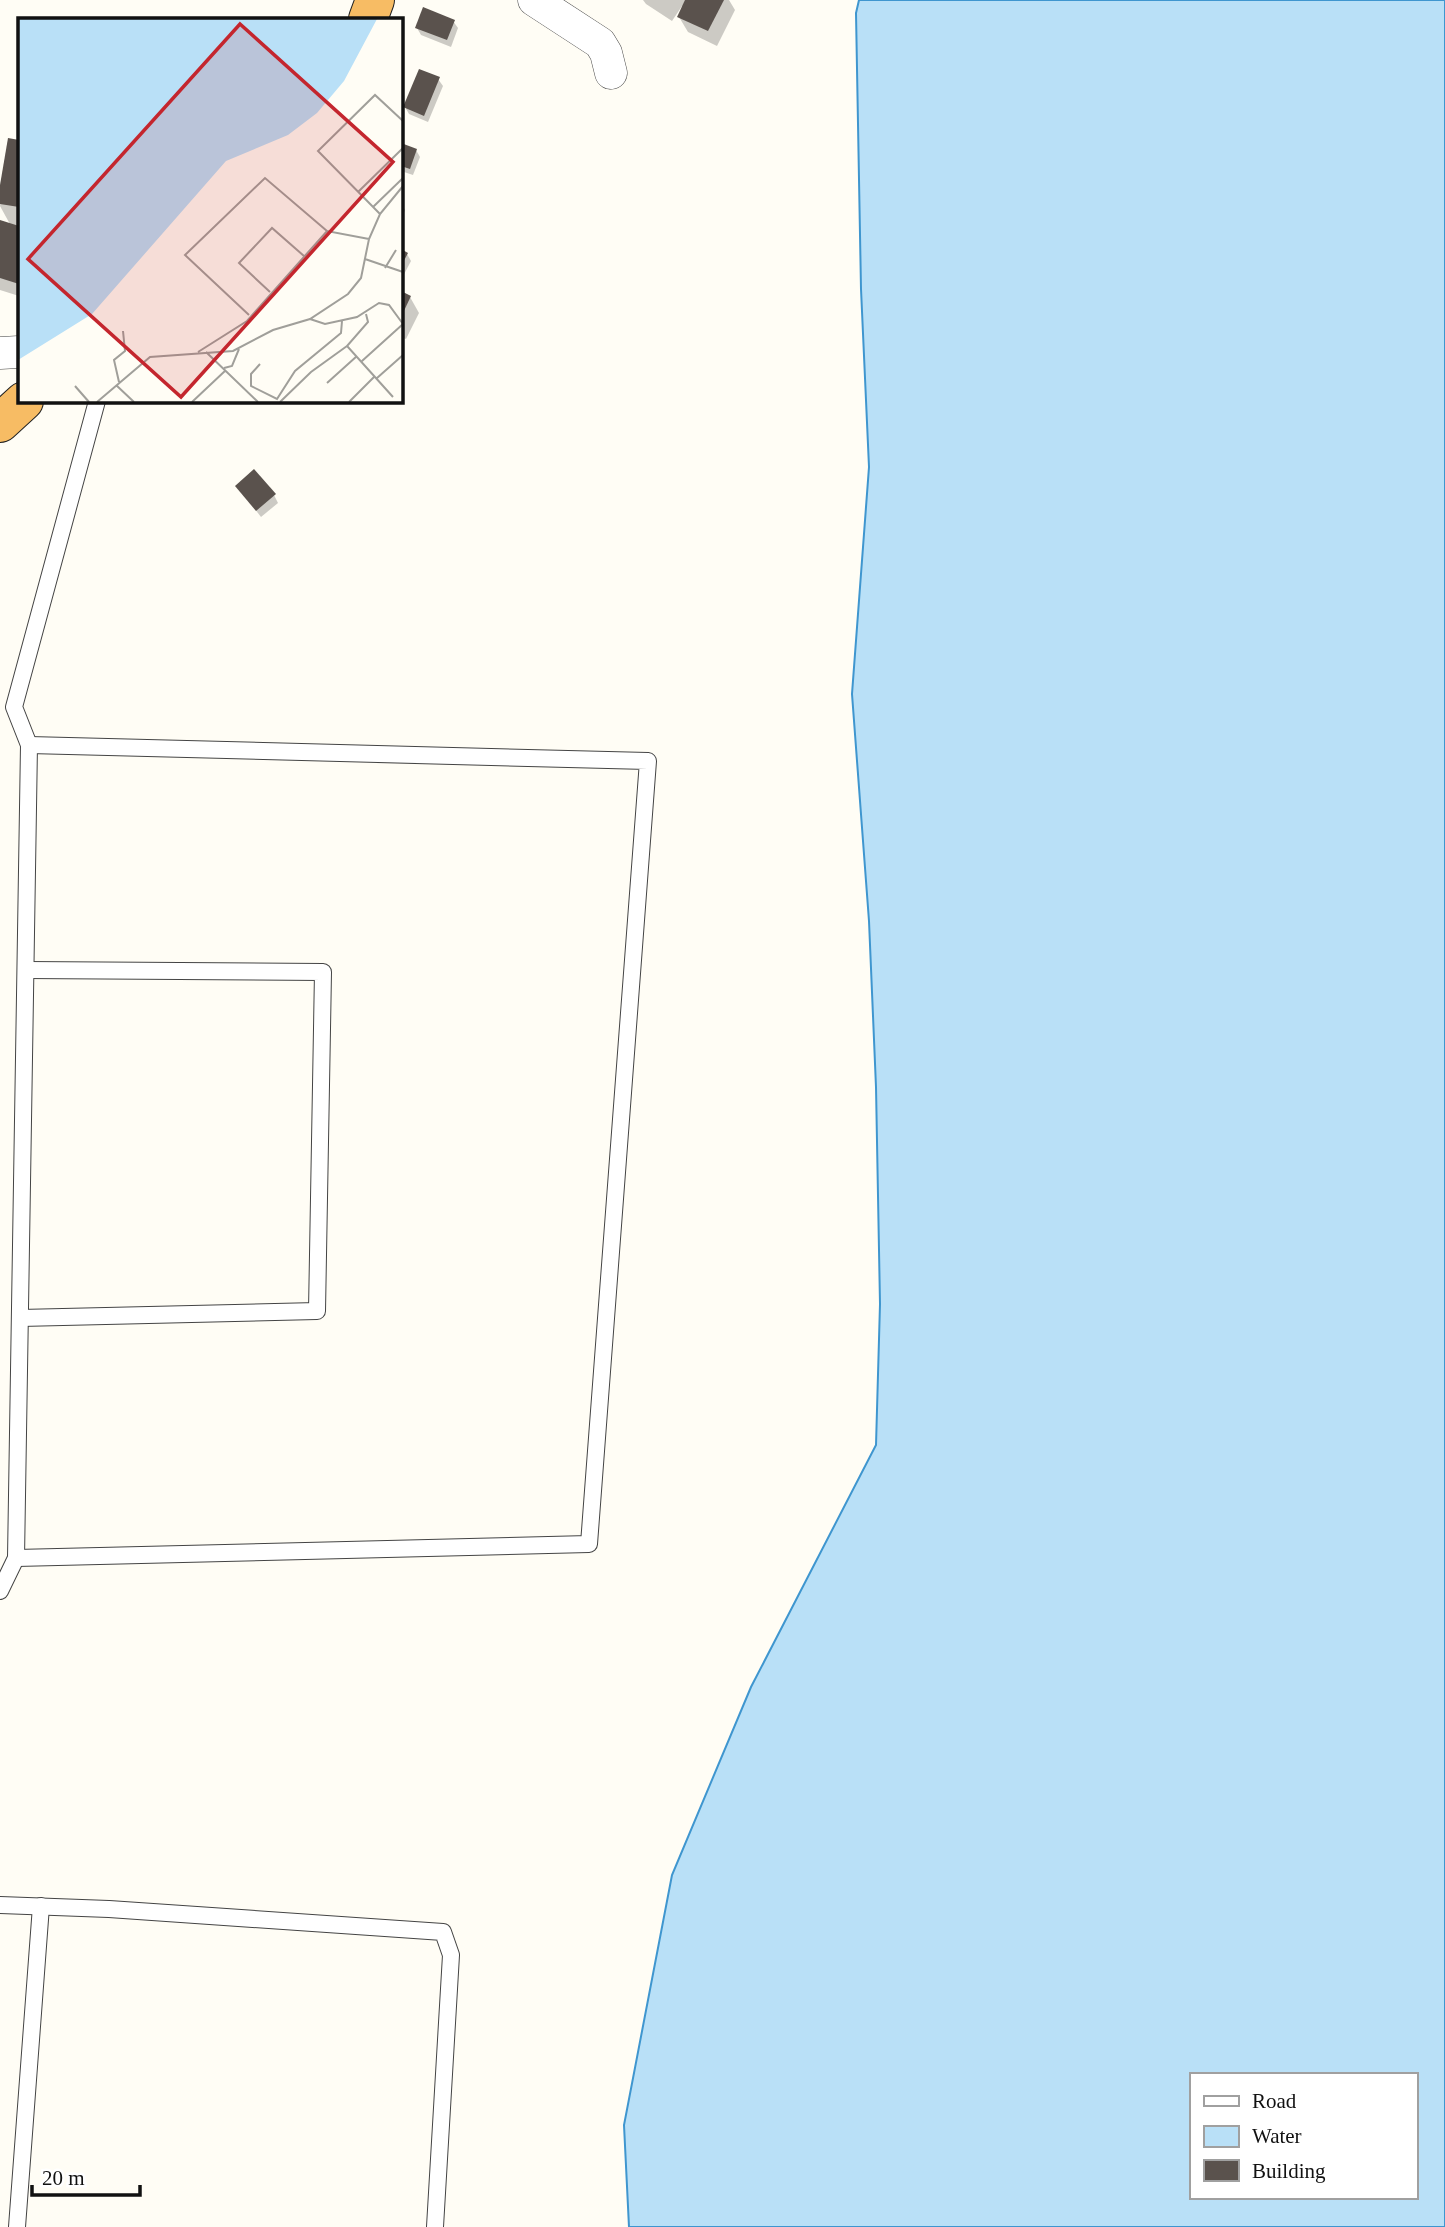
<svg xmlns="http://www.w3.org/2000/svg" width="1445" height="2227" viewBox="0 0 1445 2227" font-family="'Times New Roman',serif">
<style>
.water{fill:#b9e0f7;stroke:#3f96cf;stroke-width:2;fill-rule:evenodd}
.shadow{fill:#0003}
.building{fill:#5a524d}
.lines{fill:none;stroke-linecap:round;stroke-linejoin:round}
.service-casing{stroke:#444;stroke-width:18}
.minor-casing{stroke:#444;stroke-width:33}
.trunk-casing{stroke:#222;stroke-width:40}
.service{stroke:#fff;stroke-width:16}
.minor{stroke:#fff;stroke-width:32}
.trunk{stroke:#f7bc64;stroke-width:38}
.inset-road{fill:none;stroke:#a09f9a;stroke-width:2}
.view{fill:#c4262e;fill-opacity:0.15;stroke:#c4262e;stroke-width:3.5}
.inset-edge{fill:none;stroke:#111;stroke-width:3.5}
</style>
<rect width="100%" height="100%" fill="#fffdf5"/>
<path class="water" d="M 859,0 L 1445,0 L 1445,2227 L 629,2227 L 624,2125 L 672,1875 L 751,1687 L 876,1445 L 880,1304 L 876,1087 L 869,921 L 852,694 L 869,467 L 861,289 L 856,13 ZM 1191,2075 L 1415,2075 L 1415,2197 L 1191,2197 Z"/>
<g class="shadow">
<path d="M 643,0 L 729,0 L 735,10 L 717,46 L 688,32 L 679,17 L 684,7 L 682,6 L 672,21 L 646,4 Z"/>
<path d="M 453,21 L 458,28 L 451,47 L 421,35 L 417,28 Z"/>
<path d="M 438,79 L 443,86 L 428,122 L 409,114 L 405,107 Z"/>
<path d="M 9,140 L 19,142 L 19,296 L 0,290 L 0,222 L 11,226 L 0,206 Z"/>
<path d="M 401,145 L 416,150 L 420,157 L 413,175 L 401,171 Z"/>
<path d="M 401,203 L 405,210 L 401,221 Z"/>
<path d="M 401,251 L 407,254 L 411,261 L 401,280 Z"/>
<path d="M 401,293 L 410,297 L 419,313 L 406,339 L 401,337 Z"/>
<path d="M 237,486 L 274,495 L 278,503 L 261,517 Z"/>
</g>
<g class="building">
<path d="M 685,0 L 724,0 L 708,31 L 677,17 Z"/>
<path d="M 423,7 L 455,20 L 447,40 L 415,28 Z"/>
<path d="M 419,69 L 440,77 L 424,116 L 403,107 Z"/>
<path d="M 8,138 L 19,140 L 19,207 L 0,204 L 0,185 Z"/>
<path d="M 401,143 L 417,149 L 410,169 L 401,166 Z"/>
<path d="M 0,220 L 19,226 L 19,284 L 0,278 Z"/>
<path d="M 401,249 L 408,253 L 401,266 Z"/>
<path d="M 401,291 L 411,296 L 401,317 Z"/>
<path d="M 254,469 L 276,494 L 256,511 L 235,486 Z"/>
</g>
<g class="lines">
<defs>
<g id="service">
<path d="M 20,1318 L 317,1311 L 323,972 L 26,970"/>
<path d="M 16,1558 L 589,1544 L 648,761 L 29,745"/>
<path d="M 0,1591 L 16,1558 L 29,745 L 14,707 L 97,401"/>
<path d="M 0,1905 L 109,1909 L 443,1932 L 451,1955 L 435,2227"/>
<path d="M 17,2227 L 41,1906"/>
</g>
<g id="minor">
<path d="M 534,0 L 600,43 L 606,53 L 611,73"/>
<path d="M 0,353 L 19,352"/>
</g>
<g id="trunk">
<path d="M 368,19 L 375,0"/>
<path d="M 0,423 L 24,401"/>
</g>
</defs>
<use href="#service" class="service-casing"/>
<use href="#minor" class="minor-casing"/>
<use href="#trunk" class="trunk-casing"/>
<use href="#service" class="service"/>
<use href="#minor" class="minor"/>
<use href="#trunk" class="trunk"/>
</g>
<g transform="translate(18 18)">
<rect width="385" height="385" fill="#fffdf5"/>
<path d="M 0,1 L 359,1 L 326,63 L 299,95 L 270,117 L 208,143 L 74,296 L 0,342 Z" fill="#b9e0f7"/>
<path class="inset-road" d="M 340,174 L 385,130M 355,189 L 385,160M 362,196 L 300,133 L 357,77 L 385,103M 347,241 L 385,254M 367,250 L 378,232M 252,274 L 221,245 L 254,210 L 286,238M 348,296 L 350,304 L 329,328 L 375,379M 231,297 L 167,237 L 247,160 L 309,213M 292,301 L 307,306 L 339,299 L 361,285 L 371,287 L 385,306M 180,334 L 229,303 L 309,213 L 351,221M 188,334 L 240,384M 344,343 L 385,306M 242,346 L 233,356 L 233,368 L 259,381 L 277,353 L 323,315 L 324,303M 206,350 L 214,348 L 221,331M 359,360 L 385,337M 101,364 L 96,342 L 107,333 L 105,313M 309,365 L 339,338M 98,367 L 116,384M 57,368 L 71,384M 79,384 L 132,339 L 215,333 L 255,312 L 292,301 L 330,276 L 343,260 L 351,221 L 362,196 L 385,168M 174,384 L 208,352M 262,384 L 293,354 L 329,328M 331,384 L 357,358"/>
<path class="view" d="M 222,6 L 375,144 L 163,379 L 10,241 Z"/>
<rect width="385" height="385" class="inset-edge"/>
</g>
<rect x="1190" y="2073" width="228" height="126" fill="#ffffff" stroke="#a0a0a0" stroke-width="2"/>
<rect x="1204" y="2096" width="35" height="10" fill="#ffffff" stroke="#a0a0a0" stroke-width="2"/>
<text x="1252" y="2108" font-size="21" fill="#111111">Road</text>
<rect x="1204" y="2126" width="35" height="21" fill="#b9e0f7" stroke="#a0a0a0" stroke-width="2"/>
<text x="1252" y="2143" font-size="21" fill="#111111">Water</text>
<rect x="1204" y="2160" width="35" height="21" fill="#5a524d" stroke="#a0a0a0" stroke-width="2"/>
<text x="1252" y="2178" font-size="21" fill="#111111">Building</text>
<path d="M32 2185v10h108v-10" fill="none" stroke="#111111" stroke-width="3.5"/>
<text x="42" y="2185" font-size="21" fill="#111111" stroke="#ffffff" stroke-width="5" paint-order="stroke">20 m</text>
</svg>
